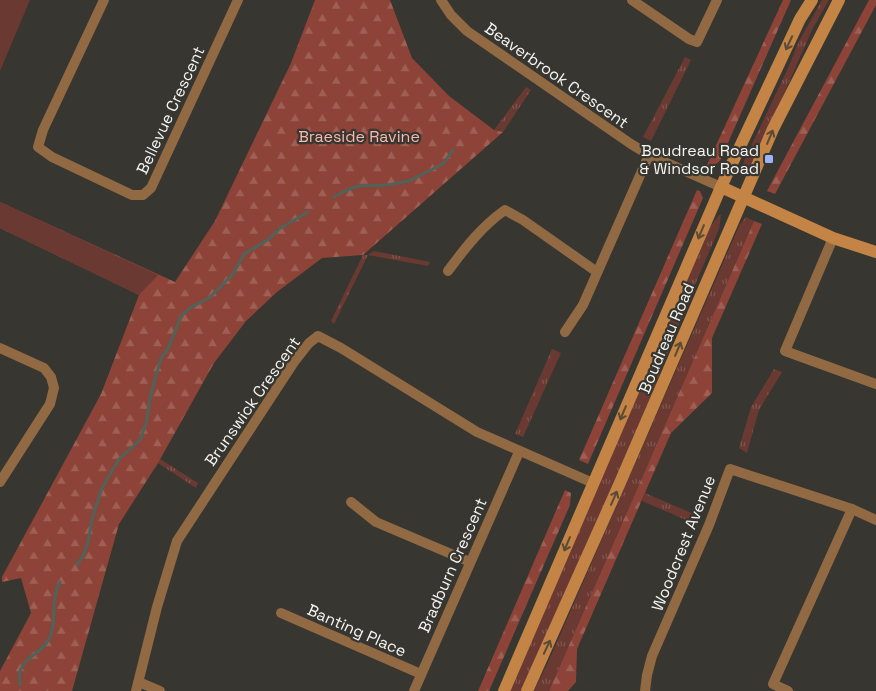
<svg xmlns="http://www.w3.org/2000/svg" width="876" height="691" viewBox="0 0 876 691" font-family="'Space Grotesk',sans-serif">
<style>
.grass{fill:url(#grass-tufts)}
.forest{fill:url(#forest-firs)}
.park{fill:#6a3932}
.lines{fill:none;stroke-linecap:round;stroke-linejoin:round}
.stream{stroke:#4e645b;stroke-width:3}
.street{stroke:#916943;stroke-width:10}
.secondary{stroke:#c38445;stroke-width:12}
.oneway{stroke:#5a4a36}
.poi-dot{fill:#9db4fd;stroke:#373631;stroke-width:2}
.labels{text-anchor:middle;stroke-width:4.5;stroke-linejoin:round;paint-order:stroke}
.street-label{font-size:16px;fill:#f5f5f1;stroke:#373631}
.park-label{font-size:16px;fill:#fbb8ac;stroke:#373631}
.poi-label{font-size:16px;fill:#f5f5f1;stroke:#373631;text-anchor:end}
</style>
<defs>
<pattern id="grass-tufts" width="24" height="20" patternUnits="userSpaceOnUse" patternTransform="scale(1.25)"><rect width="24" height="20" fill="#6a3932"/><path d="M3 7l-1-3M5 7V3M7 7l1-3M15 17l-1-3M17 17v-4M19 17l1-3" fill="none" stroke="#805650"/></pattern>
<pattern id="forest-firs" width="22" height="20" patternUnits="userSpaceOnUse" patternTransform="scale(1.25)"><rect width="22" height="20" fill="#8d4338"/><path d="M5 1l3.5 6h-7zM16 11l3.5 6h-7z" fill="#9e5f55"/></pattern>
</defs>
<rect width="100%" height="100%" fill="#373631"/>
<g class="grass">
<path d="M 822,0 L 829,0 L 813,28 L 752,166 L 744,174 L 742,169 L 744,161 L 788,68 L 798,43 Z"/>
<path d="M 685,57 L 691,60 L 651,141 L 643,137 Z"/>
<path d="M 526,87 L 531,90 L 503,132 L 494,130 Z"/>
<path d="M 719,215 L 721,215 L 719,229 L 691,294 L 647,407 L 521,691 L 508,691 L 711,226 Z"/>
<path d="M 746,217 L 754,221 L 549,691 L 534,691 L 549,660 L 740,224 Z"/>
<path d="M 374,251 L 430,262 L 428,266 L 368,255 L 334,324 L 331,321 L 363,255 L 368,255 Z"/>
<path d="M 552,349 L 561,353 L 523,437 L 515,434 Z"/>
<path d="M 774,369 L 782,372 L 759,410 L 747,453 L 739,448 L 751,407 Z"/>
<path d="M 160,459 L 198,483 L 196,488 L 158,463 Z"/>
<path d="M 645,493 L 696,515 L 693,523 L 642,501 Z"/>
</g>
<g class="forest">
<path d="M 315,0 L 390,0 L 412,58 L 449,96 L 494,130 L 503,132 L 363,255 L 322,258 L 277,292 L 246,321 L 214,363 L 158,463 L 119,524 L 72,691 L 0,691 L 0,671 L 31,613 L 21,578 L 2,582 L 2,577 L 101,394 L 139,295 L 0,228 L 0,202 L 175,282 L 215,221 L 291,63 Z"/>
<path d="M 783,0 L 791,0 L 720,161 L 711,168 L 706,167 Z"/>
<path d="M 869,0 L 876,0 L 876,5 L 775,194 L 767,191 Z"/>
<path d="M 697,190 L 700,191 L 703,198 L 588,464 L 579,460 Z"/>
<path d="M 754,221 L 762,224 L 712,338 L 712,393 L 671,433 L 577,649 L 576,682 L 568,691 L 549,691 Z"/>
<path d="M 565,490 L 571,493 L 570,505 L 489,691 L 478,691 Z"/>
</g>
<g class="park">
<path d="M 0,0 L 30,0 L 0,71 Z"/>
<path d="M 0,202 L 158,275 L 139,295 L 0,228 Z"/>
</g>
<g class="lines">
<g class="stream">
<path d="M 334,197 L 347,190 L 358,186 L 388,185 L 409,181 L 443,164 L 453,150"/>
<path d="M 77,565 L 84,554 L 88,542 L 92,519 L 102,488 L 119,459 L 140,440 L 146,423 L 151,394 L 161,358 L 168,349 L 181,316 L 190,308 L 209,298 L 233,274 L 244,254 L 269,239 L 279,229 L 308,212"/>
<path d="M 20,685 C 15,656 40,658 49,639 C 58,621 49,602 60,582"/>
</g>
<g class="street">
<path d="M 104,0 L 43,130 L 38,147 L 52,157 L 132,195 L 143,195 L 151,188 L 238,0"/>
<path d="M 441,0 L 451,15 L 467,31 L 631,144 L 649,155 L 721,187"/>
<path d="M 632,0 L 689,39 L 697,42 L 717,0"/>
<path d="M 833,238 L 785,351 L 876,384"/>
<path d="M 448,271 C 465,248 482,226 505,210 L 523,220 L 597,272"/>
<path d="M 565,332 L 583,305 L 649,155"/>
<path d="M 0,348 L 44,368 L 51,377 L 54,388 L 50,404 L 0,482"/>
<path d="M 351,502 L 376,522 L 470,562"/>
<path d="M 281,613 L 421,674"/>
<path d="M 139,682 L 160,691"/>
<path d="M 136,691 L 157,607 L 177,541 L 294,362 L 309,343 L 318,336 L 341,348 L 477,432 L 593,483"/>
<path d="M 414,691 L 519,452"/>
<path d="M 645,691 L 647,675 L 652,656 L 709,525 L 730,469 L 852,509 L 876,520"/>
<path d="M 788,691 L 773,684 L 852,509"/>
</g>
<g class="secondary">
<path d="M 721,187 L 833,238 L 876,252"/>
<path d="M 504,691 L 721,187 L 800,19 L 812,0"/>
<path d="M 527,691 L 619,485 L 773,129 L 839,0"/>
</g>
</g>
<defs><path id="oneway-shaft" d="M-6 0H5M1.5-3L5.5 0L1.5 3" fill="none" stroke-width="1.6" stroke-linecap="round" stroke-linejoin="round" transform="scale(1.25)"/></defs>
<g class="oneway">
<use href="#oneway-shaft" transform="translate(789 43) rotate(115)"/>
<use href="#oneway-shaft" transform="translate(770 137) rotate(-67)"/>
<use href="#oneway-shaft" transform="translate(701 232) rotate(113)"/>
<use href="#oneway-shaft" transform="translate(678 349) rotate(-67)"/>
<use href="#oneway-shaft" transform="translate(623 413) rotate(113)"/>
<use href="#oneway-shaft" transform="translate(614 498) rotate(-66)"/>
<use href="#oneway-shaft" transform="translate(567 544) rotate(113)"/>
<use href="#oneway-shaft" transform="translate(547 647) rotate(-65)"/>
</g>
<rect class="poi-dot" x="764" y="154" width="10" height="10" rx="2.5"/>
<g class="labels">
<g class="street-label">
<text transform="translate(557 75) rotate(35)" y="6">Beaverbrook Crescent</text>
<text transform="translate(170 110) rotate(-65)" y="6">Bellevue Crescent</text>
<text transform="translate(666 338) rotate(-67)" y="6">Boudreau Road</text>
<text transform="translate(252 401) rotate(-55)" y="6">Brunswick Crescent</text>
<text transform="translate(683 543) rotate(-68)" y="6">Woodcrest Avenue</text>
<text transform="translate(452 565) rotate(-66)" y="6">Bradburn Crescent</text>
<text transform="translate(357 630) rotate(24)" y="6">Banting Place</text>
</g>
<g class="park-label">
<text x="359" y="142">Braeside Ravine</text>
</g>
<g class="poi-label">
<text x="759" y="156">Boudreau Road<tspan x="759" dy="18">&amp; Windsor Road</tspan></text>
</g>
</g>
</svg>
